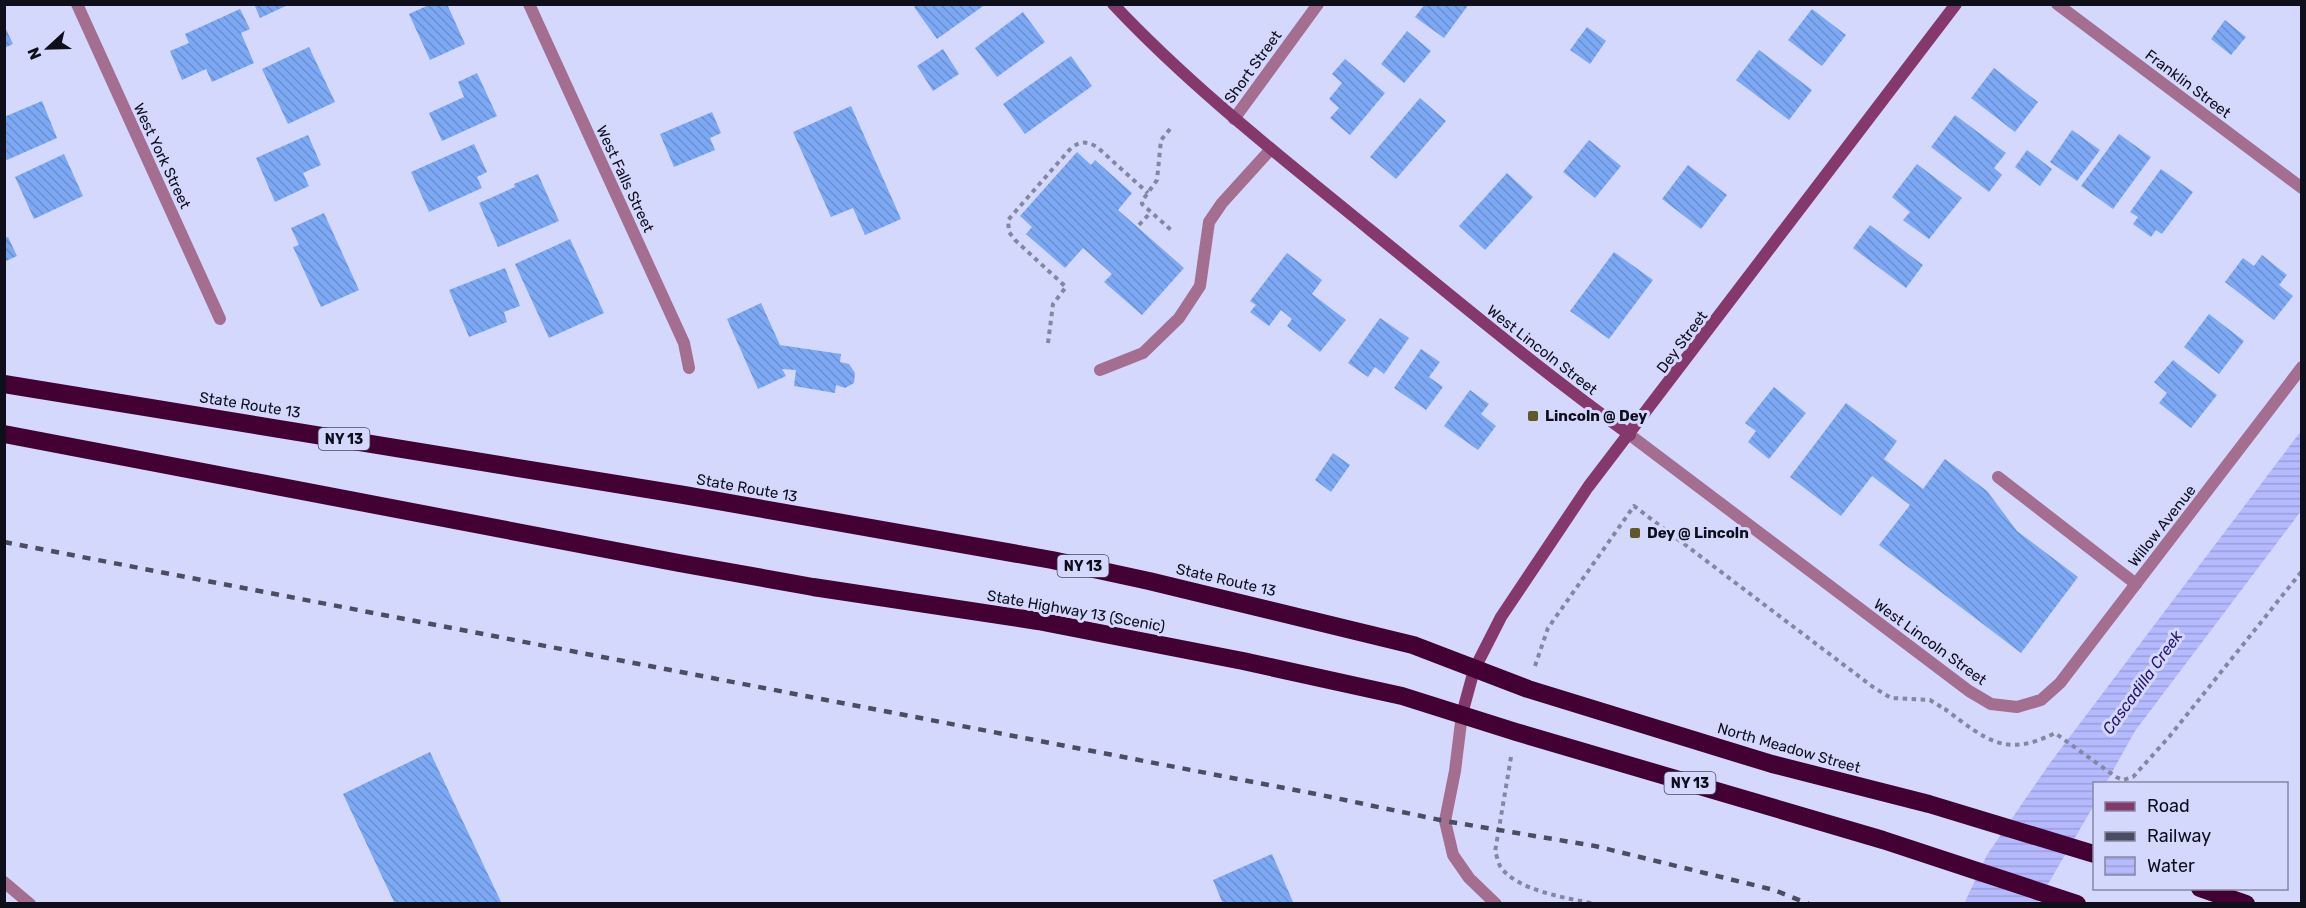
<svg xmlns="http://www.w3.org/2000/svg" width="2306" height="908" viewBox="0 0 2306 908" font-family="Rubik,sans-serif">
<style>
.water{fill:url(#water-rules)}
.building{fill:url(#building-back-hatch)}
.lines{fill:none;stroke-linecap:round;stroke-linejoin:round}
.path{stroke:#8487a2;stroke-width:4;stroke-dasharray:4.5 4.5;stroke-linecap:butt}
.lane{stroke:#a46e90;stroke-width:12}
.street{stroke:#a46e90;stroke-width:12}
.secondary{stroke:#84386c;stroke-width:12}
.highway{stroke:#420132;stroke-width:18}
.rail{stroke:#4c4d62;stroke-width:4.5;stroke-dasharray:8 8;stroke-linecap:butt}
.poi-dot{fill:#615925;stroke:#d4d8fd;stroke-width:2}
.labels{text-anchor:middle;stroke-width:6;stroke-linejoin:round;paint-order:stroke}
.shield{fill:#d4d8fd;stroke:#4a4b60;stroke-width:1.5}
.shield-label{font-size:14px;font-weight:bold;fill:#0f0f1c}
.street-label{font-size:15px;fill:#0f0f1c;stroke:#d4d8fd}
.poi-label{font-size:15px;font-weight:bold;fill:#0f0f1c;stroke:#d4d8fd;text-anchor:start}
.water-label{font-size:16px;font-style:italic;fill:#271374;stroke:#d4d8fd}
</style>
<defs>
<pattern id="water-rules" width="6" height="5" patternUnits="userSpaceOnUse" patternTransform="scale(1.5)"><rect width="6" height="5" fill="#b5b9fe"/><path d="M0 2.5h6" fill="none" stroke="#9a9ed9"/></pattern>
<pattern id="building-back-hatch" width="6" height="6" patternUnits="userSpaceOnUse" patternTransform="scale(1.5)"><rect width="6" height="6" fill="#7ca8f4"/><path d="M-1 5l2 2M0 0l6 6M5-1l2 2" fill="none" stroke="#6a8fd1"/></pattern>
</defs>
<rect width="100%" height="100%" fill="#d4d8fd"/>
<path class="water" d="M 2301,431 L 2301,511 L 2135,731 L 2106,783 L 2094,784 L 2094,805 L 2037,903 L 1964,904 L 1987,855 L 2050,763 Z"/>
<g class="building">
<path d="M 254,4 L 290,4 L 260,18 Z"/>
<path d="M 431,4 L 447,4 L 465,44 L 430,60 L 409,14 Z"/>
<path d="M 918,4 L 986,4 L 937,39 L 914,7 Z"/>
<path d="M 1425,4 L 1469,4 L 1444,38 L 1415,17 Z"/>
<path d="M 240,9 L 250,29 L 241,33 L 254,63 L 212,82 L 206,69 L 182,80 L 170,51 L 189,43 L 185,34 Z"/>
<path d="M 1812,9 L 1846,35 L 1822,66 L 1788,40 Z"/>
<path d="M 1023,12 L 1045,42 L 997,77 L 975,48 Z"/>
<path d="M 2225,20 L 2246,37 L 2231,55 L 2211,39 Z"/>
<path d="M 4,25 L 13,44 L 4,48 Z"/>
<path d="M 1587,27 L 1606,41 L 1590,64 L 1570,50 Z"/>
<path d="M 1407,31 L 1431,51 L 1404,83 L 1381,64 Z"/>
<path d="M 309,47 L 335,102 L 288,124 L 262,69 Z"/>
<path d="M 943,49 L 959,74 L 933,91 L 917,66 Z"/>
<path d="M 1759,50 L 1812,90 L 1789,120 L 1736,80 Z"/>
<path d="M 1071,56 L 1092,86 L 1025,134 L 1003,104 Z"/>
<path d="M 1345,59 L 1385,93 L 1350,135 L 1330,118 L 1339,108 L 1329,99 L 1342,83 L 1332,74 Z"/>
<path d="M 1994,68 L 2038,102 L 2015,132 L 1971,98 Z"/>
<path d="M 477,73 L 497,116 L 442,141 L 429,113 L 464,97 L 458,82 Z"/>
<path d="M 1420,98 L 1446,121 L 1396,179 L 1370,157 Z"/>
<path d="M 42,101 L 57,138 L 7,160 L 4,155 L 4,117 Z"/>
<path d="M 851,106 L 901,219 L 865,235 L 853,208 L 831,217 L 793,132 Z"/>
<path d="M 712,112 L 721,133 L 710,138 L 715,150 L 674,167 L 660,134 Z"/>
<path d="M 1955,115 L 2006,153 L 1994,168 L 2002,175 L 1989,192 L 1931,147 Z"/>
<path d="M 2072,130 L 2100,150 L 2077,181 L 2050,162 Z"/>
<path d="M 2119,134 L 2151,157 L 2113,209 L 2081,186 Z"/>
<path d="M 308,135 L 321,165 L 303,173 L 309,186 L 275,202 L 256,158 Z"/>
<path d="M 1589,140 L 1621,166 L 1595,198 L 1563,172 Z"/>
<path d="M 474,144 L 487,172 L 477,177 L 482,188 L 429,212 L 411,172 Z"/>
<path d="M 2027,150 L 2052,169 L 2040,186 L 2015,167 Z"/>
<path d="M 1077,152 L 1091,165 L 1095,160 L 1132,193 L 1118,210 L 1184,268 L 1142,315 L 1104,282 L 1112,274 L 1083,248 L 1065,268 L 1026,234 L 1032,227 L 1020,216 Z"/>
<path d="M 64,154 L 83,196 L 34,219 L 15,177 Z"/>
<path d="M 1917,164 L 1962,198 L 1929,239 L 1903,220 L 1910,212 L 1892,197 Z"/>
<path d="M 1688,165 L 1727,195 L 1701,229 L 1662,199 Z"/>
<path d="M 2161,169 L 2193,192 L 2162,234 L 2156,230 L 2151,237 L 2133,224 L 2138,217 L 2130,212 Z"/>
<path d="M 1507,173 L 1533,197 L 1485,250 L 1459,226 Z"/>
<path d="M 538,174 L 559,221 L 498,247 L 479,203 L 515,187 L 514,184 Z"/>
<path d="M 324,213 L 359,290 L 321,307 L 293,247 L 299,245 L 291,228 Z"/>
<path d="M 1870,225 L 1923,265 L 1906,288 L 1853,248 Z"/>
<path d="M 8,237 L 17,256 L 4,262 L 4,238 Z"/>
<path d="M 570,239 L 604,313 L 549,338 L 515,264 Z"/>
<path d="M 1614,252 L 1653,280 L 1609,339 L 1570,311 Z"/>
<path d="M 1287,253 L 1322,280 L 1312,294 L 1346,320 L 1320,352 L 1287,326 L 1292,319 L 1281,310 L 1269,326 L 1250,312 L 1256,305 L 1250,301 Z"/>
<path d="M 2262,255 L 2287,275 L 2279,285 L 2293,296 L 2274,320 L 2225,282 L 2243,258 L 2254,266 Z"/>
<path d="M 505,268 L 520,306 L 504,312 L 507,322 L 469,337 L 449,290 Z"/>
<path d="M 761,303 L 780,345 L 841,354 L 840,362 L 849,364 L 855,373 L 854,383 L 845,388 L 836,385 L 835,393 L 794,386 L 796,370 L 782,369 L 786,376 L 758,389 L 727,319 Z"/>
<path d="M 2209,314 L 2244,341 L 2219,374 L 2184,347 Z"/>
<path d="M 1380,318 L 1409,338 L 1384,374 L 1375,367 L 1368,377 L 1348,363 Z"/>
<path d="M 1421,349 L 1440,362 L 1429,377 L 1443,387 L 1426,410 L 1394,388 Z"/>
<path d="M 2173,360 L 2217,395 L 2191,428 L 2159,403 L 2167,393 L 2154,382 Z"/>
<path d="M 1774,387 L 1806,413 L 1769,459 L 1748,442 L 1756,431 L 1745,423 Z"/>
<path d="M 1470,390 L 1489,404 L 1481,414 L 1496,426 L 1478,450 L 1444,426 Z"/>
<path d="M 1846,403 L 1897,441 L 1884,459 L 1923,489 L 1945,459 L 1987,491 L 2017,531 L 2078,577 L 2021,653 L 1879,545 L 1910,505 L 1872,476 L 1841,516 L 1790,477 Z"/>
<path d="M 1333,453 L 1350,465 L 1331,492 L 1315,480 Z"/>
<path d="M 430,752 L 502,904 L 395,904 L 343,794 Z"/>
<path d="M 1272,854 L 1294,904 L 1223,904 L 1213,880 Z"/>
</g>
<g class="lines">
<g class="path">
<path d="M 1170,129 L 1161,140 L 1157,180 L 1142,201 L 1142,204 L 1171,230"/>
<path d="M 1139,225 L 1151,212"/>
<path d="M 1048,343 L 1053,304 L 1066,287 L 1015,240 L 1009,232 L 1008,220 L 1071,148 C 1080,141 1087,141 1097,147 L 1148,193"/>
<path d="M 1535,666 L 1548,628 L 1634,506 L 1873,687 L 1891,698 L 1930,700 L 1946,710"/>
<path d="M 1947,708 L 1946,710 C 1987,740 2005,758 2055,733 L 2116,777 L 2123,780 L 2133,777 L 2169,737 L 2302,571"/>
<path d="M 1511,757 L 1495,852 C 1497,856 1498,862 1500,866 C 1516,891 1568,898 1595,904"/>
</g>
<g class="lane">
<path d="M 1100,370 L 1143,353 L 1179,318 L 1200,286 L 1209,222 L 1222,203 L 1271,149"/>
<path d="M 1998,477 L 2136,584"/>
</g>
<g class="street">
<path d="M 77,4 L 220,319"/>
<path d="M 529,4 L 684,343 L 689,368"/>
<path d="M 2057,4 L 2302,188"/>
<path d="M 1234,119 L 1318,4"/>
<path d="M 1630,435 L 1969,691 L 1991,704 L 2017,707 L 2041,700 L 2060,683 L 2302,367"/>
<path d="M 1462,714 L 1455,771 L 1445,821 L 1453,855 L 1469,878 L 1496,904"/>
<path d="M 4,882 L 30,904"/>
</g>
<g class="secondary">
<path d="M 1113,4 C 1191,87 1281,157 1369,229 C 1455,299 1540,370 1630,435"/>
<path d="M 1462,714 L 1474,670 L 1501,617 L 1588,487 L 1956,4"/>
</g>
<g class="highway">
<path d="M 4,384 L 684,495 L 1052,560 L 1149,581 L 1413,645 L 1528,689 L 1772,764 L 1929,804 L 2094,854"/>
<path d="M 4,434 L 679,563 L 813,587 L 1038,621 L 1243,661 L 1402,696 L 1516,732 L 1883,840 L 2077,904"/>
<path d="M 2200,888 L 2246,904"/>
</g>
<path class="rail" d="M 4,542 L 1321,795 L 1445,821 L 1595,846 L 1774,890 L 1809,904"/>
</g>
<g class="poi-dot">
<rect x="1527" y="410" width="12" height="12" rx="3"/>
<rect x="1629" y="527" width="12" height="12" rx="3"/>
</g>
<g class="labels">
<g class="shield">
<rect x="318.5" y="428" width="51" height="22" rx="4.5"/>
<rect x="1057.5" y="555" width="51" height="22" rx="4.5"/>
<rect x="1664.5" y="772" width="51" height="22" rx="4.5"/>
</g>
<g class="shield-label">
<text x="344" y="444">NY 13</text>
<text x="1083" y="571">NY 13</text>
<text x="1690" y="788">NY 13</text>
</g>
<g class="street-label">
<text transform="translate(1253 67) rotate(-54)" y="5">Short Street</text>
<text transform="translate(2188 84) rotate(37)" y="5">Franklin Street</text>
<text transform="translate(162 156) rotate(65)" y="5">West York Street</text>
<text transform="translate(625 179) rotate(65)" y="5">West Falls Street</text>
<text transform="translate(1682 342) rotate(-53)" y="5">Dey Street</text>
<text transform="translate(1542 350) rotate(38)" y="5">West Lincoln Street</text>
<text transform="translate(250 405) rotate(9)" y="5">State Route 13</text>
<text transform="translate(747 488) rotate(10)" y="5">State Route 13</text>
<text transform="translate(2162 526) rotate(-52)" y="5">Willow Avenue</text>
<text transform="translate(1226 580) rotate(13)" y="5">State Route 13</text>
<text transform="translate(1076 611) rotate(10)" y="5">State Highway 13 (Scenic)</text>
<text transform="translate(1930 642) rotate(36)" y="5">West Lincoln Street</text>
<text transform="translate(1789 748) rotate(16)" y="5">North Meadow Street</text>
</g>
<g class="poi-label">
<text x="1545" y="421">Lincoln @ Dey</text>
<text x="1647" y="538">Dey @ Lincoln</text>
</g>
<g class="water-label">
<text transform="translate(2142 682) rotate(-54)" y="6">Cascadilla Creek</text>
</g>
</g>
<rect width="2306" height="908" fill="none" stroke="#0f0f1c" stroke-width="12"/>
<rect x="2093" y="782" width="195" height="108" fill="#d4d8fd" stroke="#8588a3" stroke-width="1.5"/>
<rect x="2105" y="802" width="30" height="9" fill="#84386c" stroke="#8588a3" stroke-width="1.5"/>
<text x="2147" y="812" font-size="18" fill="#0f0f1c">Road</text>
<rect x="2105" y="832" width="30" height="9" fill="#4c4d62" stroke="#8588a3" stroke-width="1.5"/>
<text x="2147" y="842" font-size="18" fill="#0f0f1c">Railway</text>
<rect x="2105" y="857" width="30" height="18" fill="url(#water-rules)" stroke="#8588a3" stroke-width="1.5"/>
<text x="2147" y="872" font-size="18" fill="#0f0f1c">Water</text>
<g transform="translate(48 48) rotate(248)" stroke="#d4d8fd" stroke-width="4.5" paint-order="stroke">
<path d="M0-4.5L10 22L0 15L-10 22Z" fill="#0f0f1c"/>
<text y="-9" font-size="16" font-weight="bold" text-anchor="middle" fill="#0f0f1c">N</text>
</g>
</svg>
